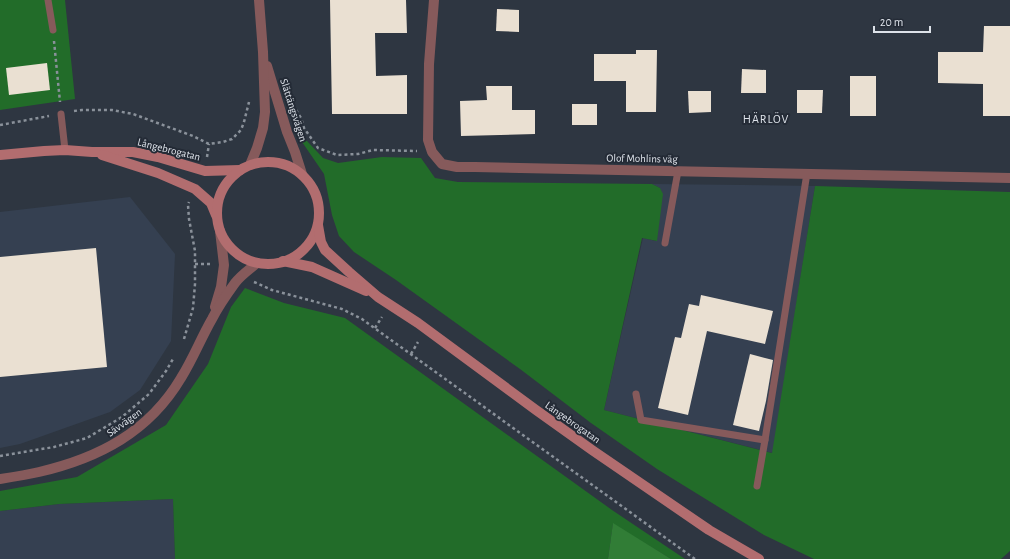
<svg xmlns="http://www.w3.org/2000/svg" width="1010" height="559" viewBox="0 0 1010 559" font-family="'Alegreya Sans',sans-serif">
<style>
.built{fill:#354051}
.green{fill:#226c29}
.forest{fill:#317d36}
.building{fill:#eae0d2}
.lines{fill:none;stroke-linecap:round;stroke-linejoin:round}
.path{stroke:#8a919a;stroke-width:2.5;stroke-dasharray:3 3;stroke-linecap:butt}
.service{stroke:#865a5b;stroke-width:7}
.minor{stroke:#865a5b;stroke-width:10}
.tertiary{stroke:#865a5b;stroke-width:10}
.secondary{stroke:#b26d6f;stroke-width:10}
.labels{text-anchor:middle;stroke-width:4;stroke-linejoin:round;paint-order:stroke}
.street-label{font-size:11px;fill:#dde2e9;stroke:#242b36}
.neighbourhood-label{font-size:12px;letter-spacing:1px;fill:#dde2e9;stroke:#242b36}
</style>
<rect width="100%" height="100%" fill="#2e3641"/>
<g class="built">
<path d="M 652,184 L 815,186 L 773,453 L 604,410 L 643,238 L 656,241 L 660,188 Z"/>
<path d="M 130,197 L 175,254 L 171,341 L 140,390 L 110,412 L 20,444 L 0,448 L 0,212 Z"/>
<path d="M 173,499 L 175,559 L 0,559 L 0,511 L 59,504 Z"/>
</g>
<g class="green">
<path d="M 0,0 L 65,0 L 75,99 L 0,110 Z"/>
<path d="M 300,139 L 307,141 L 323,158 L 338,163 L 382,157 L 421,158 L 435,178 L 458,182 L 652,184 L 660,188 L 663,194 L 657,241 L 642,238 L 604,410 L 772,453 L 815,186 L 1010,192 L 1010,551 L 1001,559 L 814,559 L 764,535 L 657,469 L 591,423 L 520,369 L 396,280 L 354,252 L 339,236 L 332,215 L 324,174 Z"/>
<path d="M 245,288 L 284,303 L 345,318 L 612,510 L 685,559 L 671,559 L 613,524 L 608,559 L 175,559 L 173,499 L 59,504 L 0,511 L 0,491 L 77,477 L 166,425 L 208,364 L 231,307 Z"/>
</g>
<path class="forest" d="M 613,523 L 671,559 L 608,559 Z"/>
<g class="building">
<path d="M 330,0 L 406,0 L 407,33 L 375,33 L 376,76 L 407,75 L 407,114 L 332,114 Z"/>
<path d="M 497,9 L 519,10 L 519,32 L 496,31 Z"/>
<path d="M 984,26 L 1010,26 L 1010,116 L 983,116 L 983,84 L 938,83 L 938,52 L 983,52 Z"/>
<path d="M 636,50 L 657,50 L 656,112 L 626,112 L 626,81 L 594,81 L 594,54 L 636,54 Z"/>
<path d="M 47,63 L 50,90 L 9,95 L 6,68 Z"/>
<path d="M 742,69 L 766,70 L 766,93 L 741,93 Z"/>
<rect x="850" y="76" width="26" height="40"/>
<path d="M 486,86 L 512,86 L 512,110 L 535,110 L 535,134 L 461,136 L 460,101 L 487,100 Z"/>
<path d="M 797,90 L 823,90 L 822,113 L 797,113 Z"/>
<path d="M 688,91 L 711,91 L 711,112 L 689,113 Z"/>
<rect x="572" y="104" width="25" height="21"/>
<path d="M 96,248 L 107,367 L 0,377 L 0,257 Z"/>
<path d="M 701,295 L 773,311 L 765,344 L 707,331 L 688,415 L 658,408 L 675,337 L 681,338 L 689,304 L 699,306 Z"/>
<path d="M 750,354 L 773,360 L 766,401 L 759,431 L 733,425 Z"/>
</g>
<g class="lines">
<g class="path">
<path d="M 54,41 L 60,102"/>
<path d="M 296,110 L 301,118 L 304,128 L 318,148 L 337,155 L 358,154 L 373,150 L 417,151"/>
<path d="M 74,111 L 82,110 L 112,110 L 133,114 L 193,136 L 209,144 L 223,142 L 232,139 L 241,130 L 244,122 L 249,102"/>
<path d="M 0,125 L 49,116"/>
<path d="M 207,157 L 209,144"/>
<path d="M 195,264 L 211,264"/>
<path d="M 254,282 L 272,290 L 342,309 L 362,319 L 695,559"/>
<path d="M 375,328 L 382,317"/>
<path d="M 184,339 L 193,308 L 195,284 L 195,251 L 189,219 L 188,205 L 189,202"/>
<path d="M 411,354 L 418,342"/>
<path d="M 0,456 L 54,447 L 87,438 L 122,417 L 149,394 L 166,371 L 173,359"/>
</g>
<g class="service">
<path d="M 48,0 L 53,30"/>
<path d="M 61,114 L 65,150"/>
<path d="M 665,243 L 678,171"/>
<path d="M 636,394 L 641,420 L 765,440"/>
<path d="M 757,486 L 765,440 L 807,173"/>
</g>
<g class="minor">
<path d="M 434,0 L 429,64 L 428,140 L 432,152 L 442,164 L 457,167 L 475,167 L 1010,178"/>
<path d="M 215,307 L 221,287 L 224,265 L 220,231"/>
<path d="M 0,479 C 13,477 26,475 39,472 C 99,458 149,432 181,378 C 193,359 201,338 212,319 C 218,307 227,294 235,283 C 241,275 250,269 257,263"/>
</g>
<g class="tertiary">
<path d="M 267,66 L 287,132 L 295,152 L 302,174"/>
<path d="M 250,165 L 257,148 L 263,128 L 265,112 L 263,52 L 259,0"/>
</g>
<g class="secondary">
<path d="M 0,155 L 44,151 L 65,150 L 92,152 L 133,152 L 158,157 L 205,171 L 240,170"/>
<path d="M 102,155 L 158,173 L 195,189 L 211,203 L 216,215"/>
<circle cx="268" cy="213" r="51"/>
<path d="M 318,225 L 321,242 L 325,250 L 349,272 L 378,297 L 418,323 L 456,351 L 536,410 L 592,450 L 709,530 L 759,559"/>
<path d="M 283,261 L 312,267 L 366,291"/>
</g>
</g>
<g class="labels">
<g class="street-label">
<text transform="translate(294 110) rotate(72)" y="4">Slättängsvägen</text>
<text transform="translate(169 149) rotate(14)" y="4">Långebrogatan</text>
<text transform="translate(642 158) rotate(1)" y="4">Olof Mohlins väg</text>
<text transform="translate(124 422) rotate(-36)" y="4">Sävvägen</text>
<text transform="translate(573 422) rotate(35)" y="4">Långebrogatan</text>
</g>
<g class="neighbourhood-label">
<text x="766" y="123">HÄRLÖV</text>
</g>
</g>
<path d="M874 26v6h56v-6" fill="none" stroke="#dde2e9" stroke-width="2"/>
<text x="880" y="26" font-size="12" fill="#dde2e9" stroke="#242b36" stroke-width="3" paint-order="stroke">20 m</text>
</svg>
